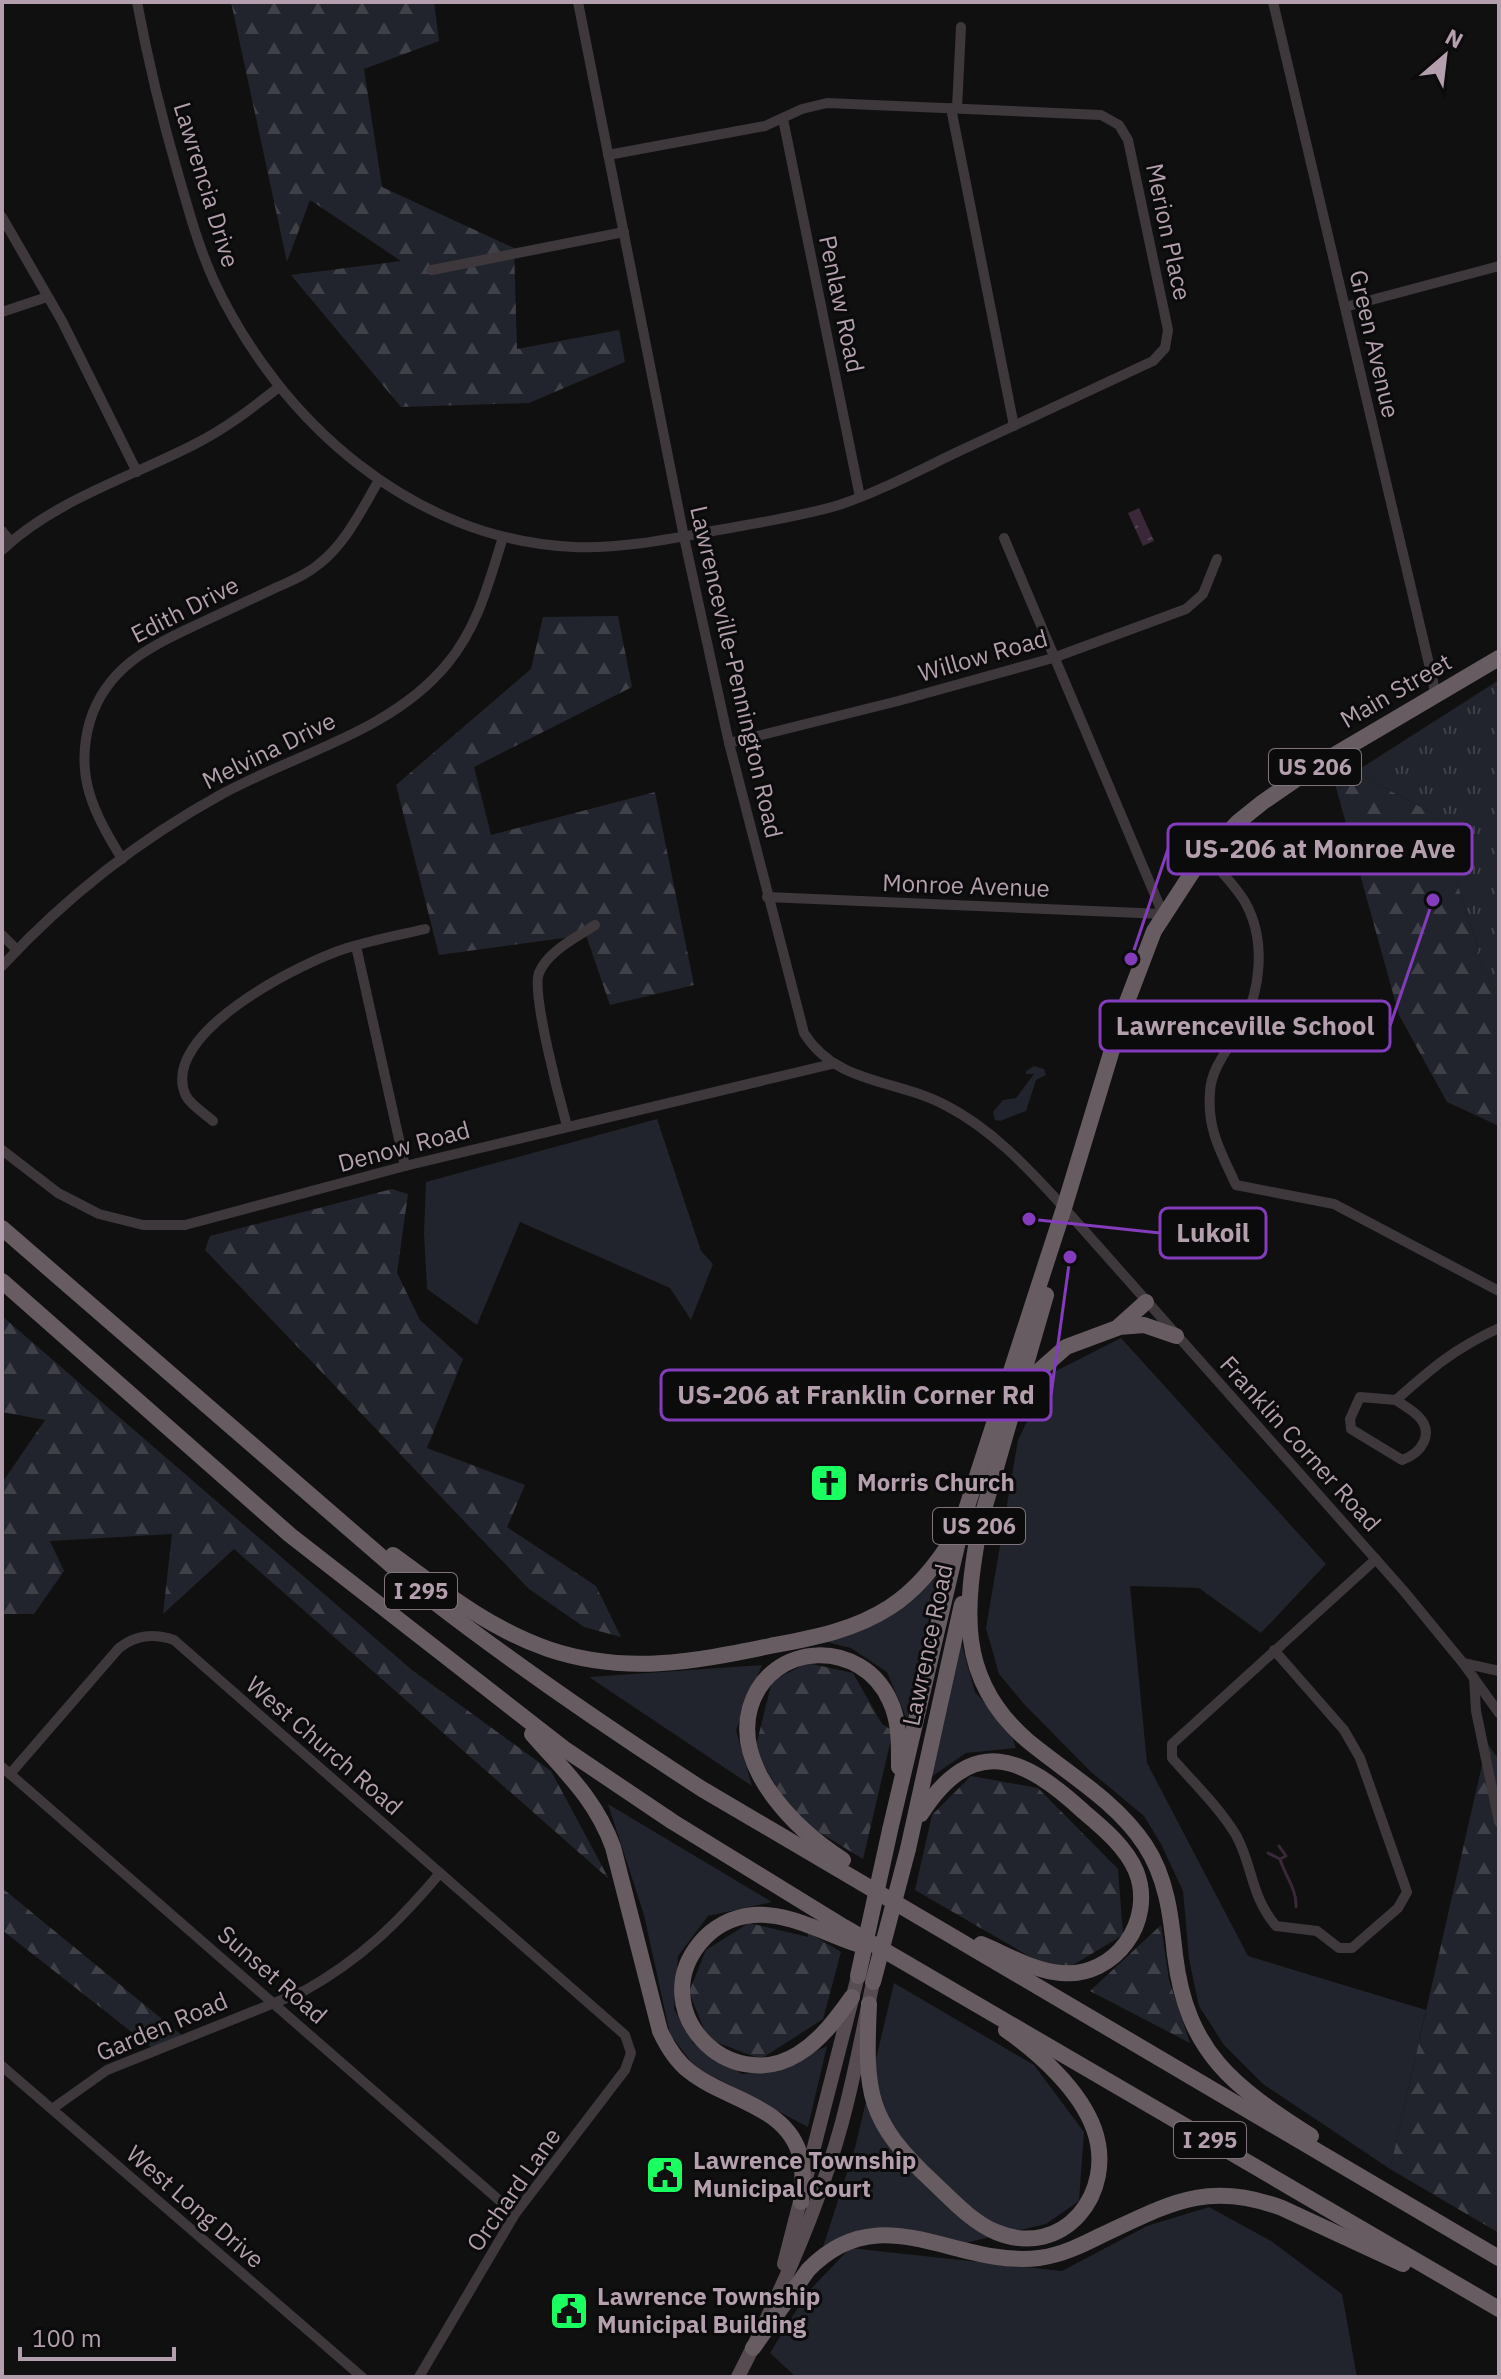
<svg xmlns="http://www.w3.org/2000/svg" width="1501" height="2379" viewBox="0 0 1501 2379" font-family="'IBM Plex Sans',sans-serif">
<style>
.grass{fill:#21242c}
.forest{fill:url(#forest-firs)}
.park{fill:url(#park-tufts)}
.water{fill:url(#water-ripples)}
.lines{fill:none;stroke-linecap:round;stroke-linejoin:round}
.stream{stroke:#3a2839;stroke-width:3}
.minor{stroke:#3e373b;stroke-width:10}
.major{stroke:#564c52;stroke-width:14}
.highway{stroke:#685c63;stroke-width:16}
.highway-bridge{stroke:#685c63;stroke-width:16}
.labels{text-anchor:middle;stroke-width:6;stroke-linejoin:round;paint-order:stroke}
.shield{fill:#0c0b0b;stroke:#81737c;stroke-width:2}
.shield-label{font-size:22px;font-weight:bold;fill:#b39fad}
.street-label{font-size:24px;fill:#b39fad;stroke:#0c0b0b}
.poi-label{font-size:24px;font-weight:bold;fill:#b39fad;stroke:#0c0b0b;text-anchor:start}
.leader{fill:none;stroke:#833dbc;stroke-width:3}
.callout-dot{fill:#833dbc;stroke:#0c0b0b;stroke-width:3}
.callout{fill:#0c0b0b;stroke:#833dbc;stroke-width:3}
.callout-label{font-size:26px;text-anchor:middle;font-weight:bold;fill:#b39fad}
</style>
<defs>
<pattern id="forest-firs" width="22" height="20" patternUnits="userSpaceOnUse" patternTransform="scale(2)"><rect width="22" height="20" fill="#21242c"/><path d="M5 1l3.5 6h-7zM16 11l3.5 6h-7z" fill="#3f4048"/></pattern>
<pattern id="park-tufts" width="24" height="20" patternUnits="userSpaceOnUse" patternTransform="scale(2)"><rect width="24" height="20" fill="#21242c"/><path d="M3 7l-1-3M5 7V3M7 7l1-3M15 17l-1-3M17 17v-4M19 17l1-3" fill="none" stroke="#3f4048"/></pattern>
<pattern id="water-ripples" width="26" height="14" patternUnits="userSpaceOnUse" patternTransform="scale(2)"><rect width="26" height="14" fill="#3a2839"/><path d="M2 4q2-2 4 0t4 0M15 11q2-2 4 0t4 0" fill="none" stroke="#544453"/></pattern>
</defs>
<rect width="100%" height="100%" fill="#111010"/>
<g class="grass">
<path d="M 1034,1066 L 1044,1069 L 1046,1075 L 1036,1080 L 1026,1111 L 1000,1121 L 995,1120 L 993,1112 L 1003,1100 L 1016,1098 L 1034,1074 L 1026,1074 L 1026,1071 Z"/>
<path d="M 657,1119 L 701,1251 L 713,1264 L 691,1320 L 670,1288 L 520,1222 L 477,1325 L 427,1289 L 424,1233 L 426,1182 Z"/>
<path d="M 1121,1338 L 1326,1564 L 1261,1633 L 1199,1588 L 1130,1586 L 1147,1763 L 1248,1956 L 1426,2010 L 1390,2169 L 1263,2084 L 1224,2045 L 1199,2006 L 1189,1959 L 1183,1891 L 1161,1844 L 1144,1816 L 1091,1772 L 1024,1704 L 999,1674 L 986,1628 L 1018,1440 L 1050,1374 Z"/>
<path d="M 938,1576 L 907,1720 L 887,1672 L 851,1648 L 823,1641 L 893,1612 Z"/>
<path d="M 961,1642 L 975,1692 L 1011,1733 L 1016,1748 L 966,1753 L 931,1777 Z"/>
<path d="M 762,1665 L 736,1730 L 752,1786 L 589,1677 Z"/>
<path d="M 608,1804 L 772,1902 L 708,1916 L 678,1956 L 674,2009 L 694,2044 L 742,2074 L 775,2071 L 827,2046 L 808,2127 L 695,2067 L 670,2034 L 644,1915 Z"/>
<path d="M 894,1983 L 1034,2065 L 1084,2132 L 1079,2201 L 1046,2224 L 965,2243 L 875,2228 L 823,2247 L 855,2148 Z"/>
<path d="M 1209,2207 L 1271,2241 L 1342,2294 L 1357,2377 L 796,2377 L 770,2353 L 807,2293 L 850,2248 L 1062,2271 L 1147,2226 Z"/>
</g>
<g class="forest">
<path d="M 231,2 L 434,2 L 439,41 L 364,69 L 382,187 L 514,248 L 517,349 L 619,330 L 625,362 L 529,403 L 401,407 L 291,275 L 401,261 L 310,200 L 287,262 Z"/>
<path d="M 618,616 L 632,687 L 474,767 L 491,835 L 655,792 L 694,985 L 610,1005 L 586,935 L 439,955 L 396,785 L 531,669 L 543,617 Z"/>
<path d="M 1355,772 L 1436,815 L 1486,975 L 1499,994 L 1499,1126 L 1447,1102 L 1399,1015 L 1335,784 Z"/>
<path d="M 392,1189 L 408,1194 L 397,1273 L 420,1320 L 463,1359 L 427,1448 L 525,1485 L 507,1527 L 596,1586 L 621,1637 L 584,1627 L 529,1589 L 205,1250 L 210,1236 Z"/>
<path d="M 2,1316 L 412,1670 L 551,1771 L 609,1879 L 234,1549 L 163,1614 L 172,1534 L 50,1541 L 64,1571 L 34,1614 L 2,1614 L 2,1483 L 45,1420 L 2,1412 Z"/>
<path d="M 807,1663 L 853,1673 L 882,1724 L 893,1731 L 863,1859 L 794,1817 L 755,1750 L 772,1681 Z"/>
<path d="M 1487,1743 L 1499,1760 L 1499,1816 L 1495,1818 L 1499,1837 L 1499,2233 L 1390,2169 Z"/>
<path d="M 971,1776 L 1038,1788 L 1118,1869 L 1123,1935 L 1068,1968 L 1051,1969 L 915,1890 L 932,1815 Z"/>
<path d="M 2,1888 L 184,2037 L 152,2048 L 2,1930 Z"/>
<path d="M 749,1923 L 808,1937 L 808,1932 L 841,1952 L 823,2019 L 761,2059 L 708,2039 L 689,1992 L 706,1950 Z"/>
<path d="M 1161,1925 L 1169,1980 L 1190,2043 L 1090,1991 Z"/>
</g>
<path class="park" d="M 1499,680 L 1499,994 L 1486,975 L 1436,815 L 1355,772 Z"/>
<path class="water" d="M 1139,508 L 1154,541 L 1143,546 L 1128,513 Z"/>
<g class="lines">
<g class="stream">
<path d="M 1279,1846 L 1286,1856 L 1280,1859"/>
<path d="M 1268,1853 L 1280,1859 C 1285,1876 1297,1889 1296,1907"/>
</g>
<g class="minor">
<path d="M 137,2 C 148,61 162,119 179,177 C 189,212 199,248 214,281 C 280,422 413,540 574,547 C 625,549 674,538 724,529 C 763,522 802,516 839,505 C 878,492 916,472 953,454 C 1020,423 1087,392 1153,361 L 1165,348 L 1168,330 L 1128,140 L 1119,125 L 1101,115 L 827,103 L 802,109 L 765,126 L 608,155"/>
<path d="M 578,2 L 684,537 L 729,743 L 804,1033 C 836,1085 898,1079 947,1106 C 991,1129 1025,1165 1058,1201 L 1403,1590 L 1463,1663 L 1499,1713"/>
<path d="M 1273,2 L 1433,681 L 1435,696"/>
<path d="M 951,108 L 1014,426"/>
<path d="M 957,108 L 961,27"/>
<path d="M 783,119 L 860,497"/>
<path d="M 2,217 L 62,321 L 137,472"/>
<path d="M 432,270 L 624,232"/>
<path d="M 1345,307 L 1499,266"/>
<path d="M 2,312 L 47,297"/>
<path d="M 2,531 L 11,542"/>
<path d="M 2,550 C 56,499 132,477 197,443 C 227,428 253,407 279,387"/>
<path d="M 729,743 L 898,701 L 1053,658 L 1186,609 L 1203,594 L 1217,559"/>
<path d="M 1206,854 C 1219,870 1235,885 1245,902 C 1267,941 1261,995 1238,1032 C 1227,1051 1211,1069 1210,1092 C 1207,1130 1221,1152 1236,1185 L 1334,1204 L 1499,1291"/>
<path d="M 122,859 C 94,813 74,776 90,721 C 106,669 148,647 194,626 C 220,614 245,602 271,590 C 288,582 305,576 319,564 C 346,543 362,509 379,480"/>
<path d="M 767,897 L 1163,914 L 1004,538"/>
<path d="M 2,935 L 17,950"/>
<path d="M 356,946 L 405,1166"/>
<path d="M 2,966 C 65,898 140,839 222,794 C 297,753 391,732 447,664 C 478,627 489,582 503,537"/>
<path d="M 213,1121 C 205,1114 191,1105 186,1096 C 157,1034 302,962 347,948 C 372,940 399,935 425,929"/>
<path d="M 567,1126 C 560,1101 531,992 539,973 C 548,951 576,938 595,925"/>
<path d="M 2,1150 L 58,1193 L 99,1214 L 143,1225 L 185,1225 L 405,1166 L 832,1064"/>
<path d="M 1396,1400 C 1403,1405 1412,1410 1418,1416 C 1435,1433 1422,1453 1402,1460 L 1351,1429 L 1350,1419 L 1360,1397 L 1396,1400 C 1433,1367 1454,1349 1499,1328"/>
<path d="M 1274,1650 L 1344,1730 L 1360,1758 L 1407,1892 L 1398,1908 L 1352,1948 L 1339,1948 L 1317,1931 L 1276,1926 C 1250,1895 1253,1866 1236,1835 C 1219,1807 1193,1782 1172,1758 L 1172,1744 L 1376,1559"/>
<path d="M 1463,1663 L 1499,1671"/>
<path d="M 1474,1678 L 1476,1711 L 1499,1822"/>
<path d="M 2,1767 L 515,2214"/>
<path d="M 10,1774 L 119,1648 C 136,1635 153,1633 174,1640 L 625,2035 L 631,2053 L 625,2070 L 515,2214 L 419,2377"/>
<path d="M 2,2066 L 362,2377"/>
<path d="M 52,2109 L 107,2070 L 304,1991 C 361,1959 398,1923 440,1873"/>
</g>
<g class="major">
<path d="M 784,2264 L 858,1976"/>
<path d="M 738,2377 C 779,2297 817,2213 841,2126 C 854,2079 863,2030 873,1982"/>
</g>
<g class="highway">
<path d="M 2,1228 L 429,1598 C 517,1666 609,1729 702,1789 L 1499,2258"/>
<path d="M 2,1281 L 290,1535 L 566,1750 L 673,1822 L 844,1927 L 1499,2309"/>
<path d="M 1119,1327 L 1144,1325 L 1176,1336"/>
<path d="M 1024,1390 L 1032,1377 L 1066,1347 L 1117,1328 L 1146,1302"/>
<path d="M 980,1523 C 965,1607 955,1679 1028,1741 C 1068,1774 1116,1801 1145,1845 C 1167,1878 1171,1917 1175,1955 C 1187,2053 1233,2086 1311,2136"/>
<path d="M 978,1530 L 1046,1295"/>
<path d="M 393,1555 C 442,1591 490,1629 548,1649 C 625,1675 693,1662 770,1646 C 812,1638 853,1631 890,1607 C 918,1589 938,1563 955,1535"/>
<path d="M 532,1734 C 565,1772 595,1798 613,1847 L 660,2031 C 667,2046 675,2060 689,2071 C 726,2101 789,2105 801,2159 C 804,2173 802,2188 801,2202"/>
<path d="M 921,1814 C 973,1732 1024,1757 1084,1812 C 1103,1828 1126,1847 1136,1871 C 1156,1921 1115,1978 1061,1973 C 1033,1971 1006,1954 981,1944"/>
<path d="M 890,1830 L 964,1516 L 1064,1208 L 1125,1007 L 1154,931 L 1195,868 L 1238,822 L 1263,802 L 1314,767 L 1499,658"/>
<path d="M 908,1849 L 962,1604"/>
<path d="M 843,1860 C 798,1831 733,1770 750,1708 C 770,1640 862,1638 890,1701 C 900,1722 899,1745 899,1767"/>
<path d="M 852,1997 C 837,2018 821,2040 798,2054 C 728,2097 645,2010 700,1943 C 713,1927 732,1917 753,1915 C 788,1912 824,1933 857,1944"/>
<path d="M 869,2004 C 865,2093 866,2120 934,2183 C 952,2200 972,2222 996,2232 C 1063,2260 1117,2193 1094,2129 C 1080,2090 1039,2053 1006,2030"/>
<path d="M 753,2348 L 808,2270 C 881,2194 955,2268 1039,2258 C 1062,2255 1082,2245 1102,2235 C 1169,2204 1207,2180 1282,2208 L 1403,2264"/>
</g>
<g class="highway-bridge">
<path d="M 858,1976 L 890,1830"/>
<path d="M 873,1982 L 908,1849"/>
</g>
</g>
<defs>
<symbol id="church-square" viewBox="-11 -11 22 22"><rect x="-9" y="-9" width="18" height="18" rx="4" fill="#1aff60" stroke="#0c0b0b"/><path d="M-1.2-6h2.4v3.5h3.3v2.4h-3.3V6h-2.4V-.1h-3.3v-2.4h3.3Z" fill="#111"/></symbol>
<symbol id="civic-square" viewBox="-11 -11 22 22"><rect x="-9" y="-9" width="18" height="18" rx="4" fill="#1aff60" stroke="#0c0b0b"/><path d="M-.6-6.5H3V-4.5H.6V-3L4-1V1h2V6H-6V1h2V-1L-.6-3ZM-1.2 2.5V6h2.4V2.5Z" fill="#111"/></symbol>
</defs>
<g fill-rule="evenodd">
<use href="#church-square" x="807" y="1461" width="44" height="44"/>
<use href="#civic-square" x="643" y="2153" width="44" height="44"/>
<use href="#civic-square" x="547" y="2289" width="44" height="44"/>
</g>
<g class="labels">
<g class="shield">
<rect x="1269" y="749" width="92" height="36" rx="6"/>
<rect x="933" y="1508" width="92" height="36" rx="6"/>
<rect x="385" y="1573" width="72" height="36" rx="6"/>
<rect x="1174" y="2122" width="72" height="36" rx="6"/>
</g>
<g class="shield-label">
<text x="1315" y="775">US 206</text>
<text x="979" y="1534">US 206</text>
<text x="421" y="1599">I 295</text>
<text x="1210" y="2148">I 295</text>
</g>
<g class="street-label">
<text transform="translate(206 185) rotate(73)" y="8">Lawrencia Drive</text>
<text transform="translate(1168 232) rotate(78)" y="8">Merion Place</text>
<text transform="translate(841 304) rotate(78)" y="8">Penlaw Road</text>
<text transform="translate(1374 344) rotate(77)" y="8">Green Avenue</text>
<text transform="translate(185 610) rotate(-27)" y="8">Edith Drive</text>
<text transform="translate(983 656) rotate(-16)" y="8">Willow Road</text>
<text transform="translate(736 672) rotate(77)" y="8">Lawrenceville-Pennington Road</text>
<text transform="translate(1396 691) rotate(-30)" y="8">Main Street</text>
<text transform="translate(269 751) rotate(-26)" y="8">Melvina Drive</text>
<text transform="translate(966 886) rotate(2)" y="8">Monroe Avenue</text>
<text transform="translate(404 1147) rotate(-15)" y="8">Denow Road</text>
<text transform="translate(1300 1444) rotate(48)" y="8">Franklin Corner Road</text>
<text transform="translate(928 1645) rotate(-78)" y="8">Lawrence Road</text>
<text transform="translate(324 1746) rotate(41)" y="8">West Church Road</text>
<text transform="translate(272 1975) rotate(41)" y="8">Sunset Road</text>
<text transform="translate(162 2027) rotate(-23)" y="8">Garden Road</text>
<text transform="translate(514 2190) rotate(-55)" y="8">Orchard Lane</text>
<text transform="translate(195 2207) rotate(41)" y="8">West Long Drive</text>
</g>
<g class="poi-label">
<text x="857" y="1491">Morris Church</text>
<text x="693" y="2169">Lawrence Township<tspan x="693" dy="28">Municipal Court</tspan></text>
<text x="597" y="2305">Lawrence Township<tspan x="597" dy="28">Municipal Building</tspan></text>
</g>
</g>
<path class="leader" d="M1131 959L1168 849M1433 900L1390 1026M1029 1219L1160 1233M1070 1257L1051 1395"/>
<g class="callout-dot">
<circle cx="1131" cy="959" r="8"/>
<circle cx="1433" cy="900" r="8"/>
<circle cx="1029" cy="1219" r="8"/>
<circle cx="1070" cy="1257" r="8"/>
</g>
<g class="callout">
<rect x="1168" y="824" width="304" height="50" rx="8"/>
<rect x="1100" y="1001" width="290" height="50" rx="8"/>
<rect x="1160" y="1208" width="106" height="50" rx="8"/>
<rect x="661" y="1370" width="390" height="50" rx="8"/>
</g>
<g class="callout-label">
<text x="1320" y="858">US-206 at Monroe Ave</text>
<text x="1245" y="1035">Lawrenceville School</text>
<text x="1213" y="1242">Lukoil</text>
<text x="856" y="1404">US-206 at Franklin Corner Rd</text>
</g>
<rect width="1501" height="2379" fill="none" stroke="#b39fad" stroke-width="8"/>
<g transform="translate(1445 56) rotate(28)" stroke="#0c0b0b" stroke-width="6" paint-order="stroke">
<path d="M0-6L14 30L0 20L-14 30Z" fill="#b39fad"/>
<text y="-12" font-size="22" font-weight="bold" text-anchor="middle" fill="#b39fad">N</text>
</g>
<path d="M20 2347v12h154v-12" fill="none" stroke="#b39fad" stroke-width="4"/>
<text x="32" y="2347" font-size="24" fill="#b39fad" stroke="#0c0b0b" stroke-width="6" paint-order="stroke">100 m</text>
</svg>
